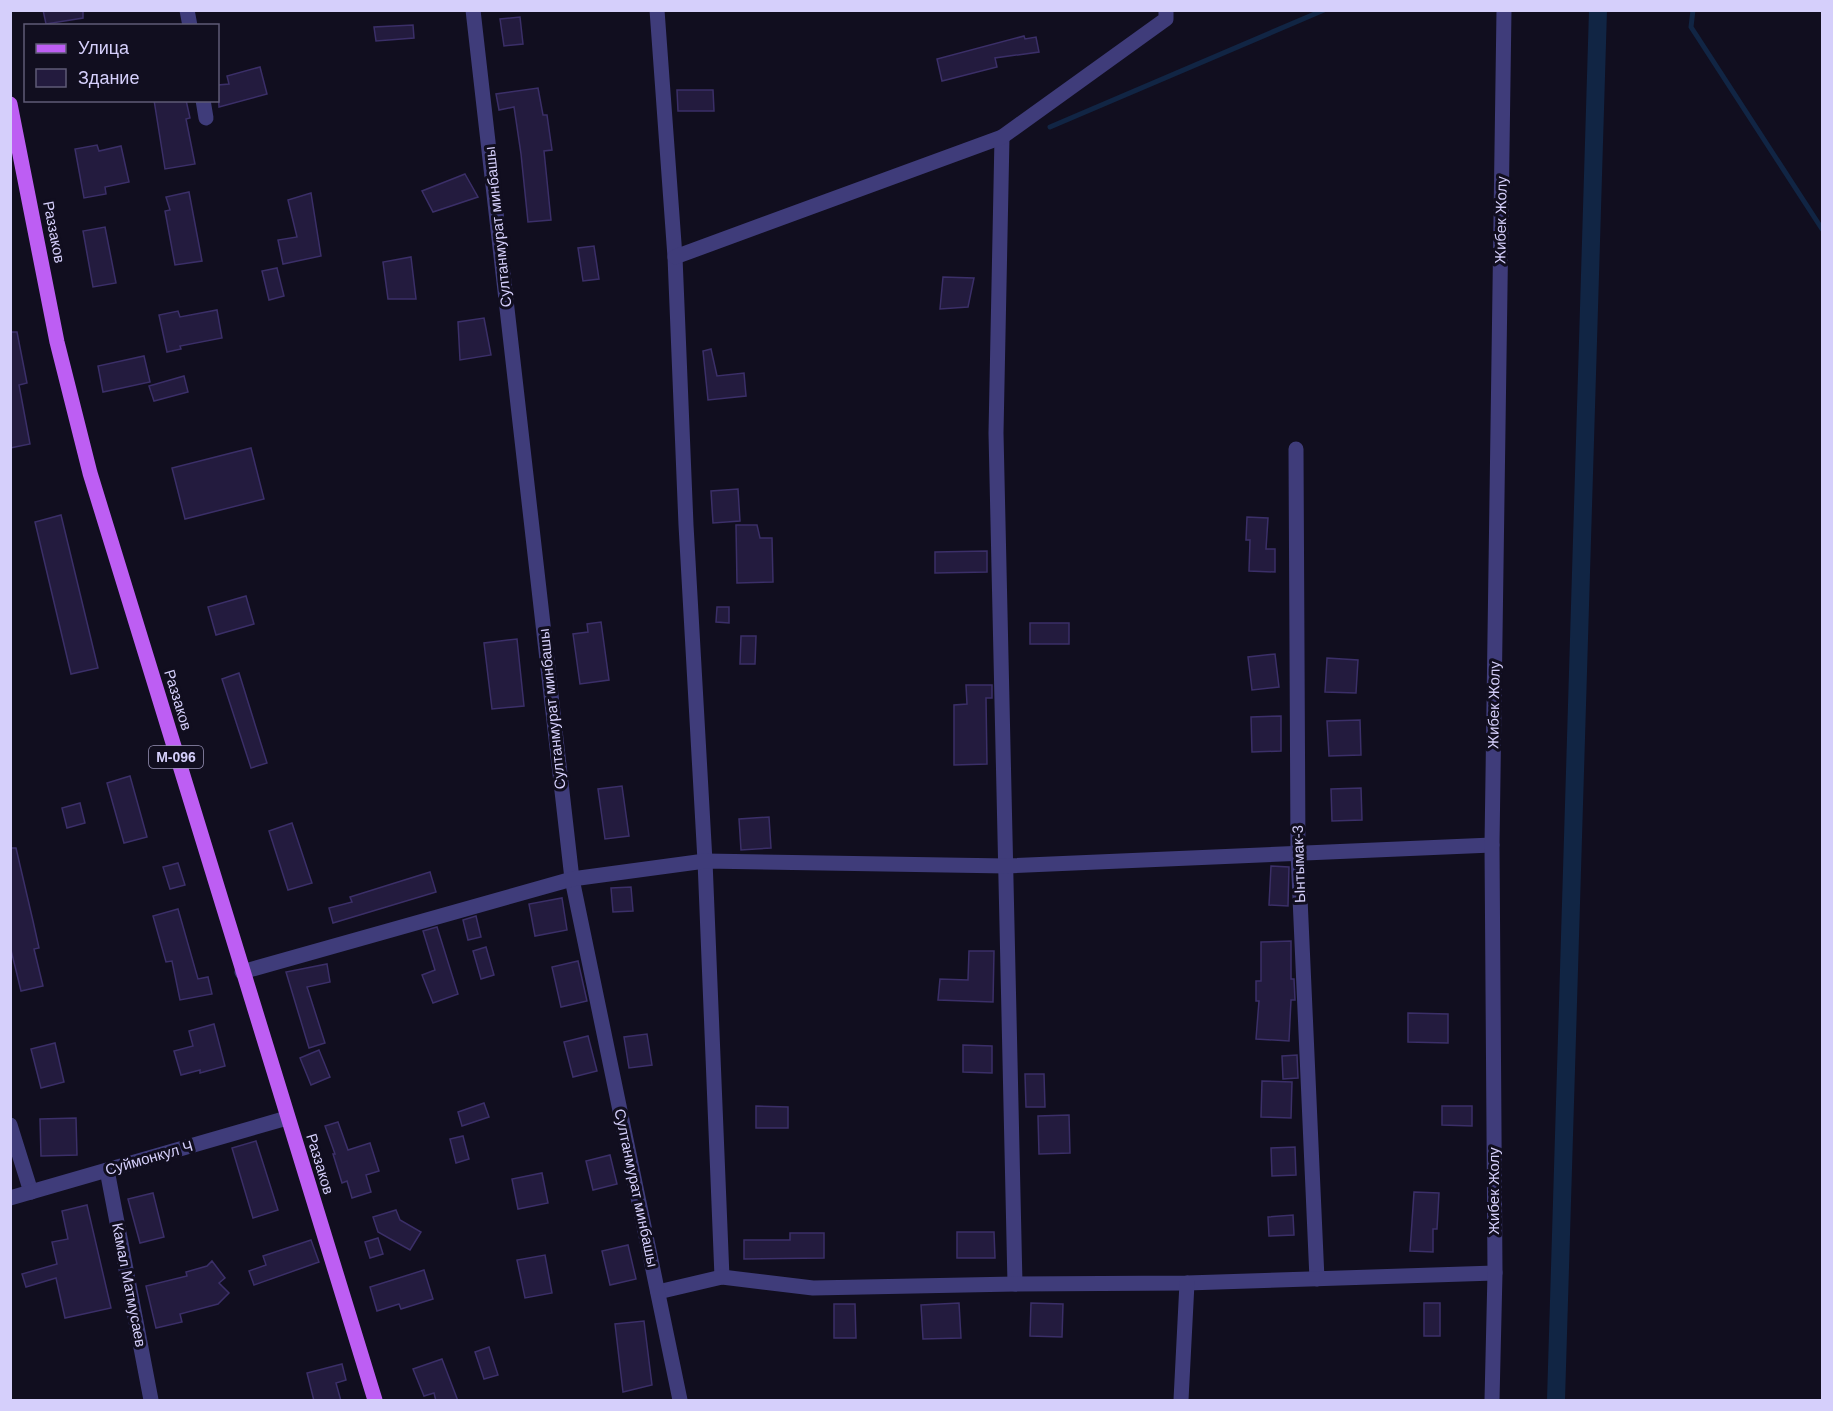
<svg xmlns="http://www.w3.org/2000/svg" width="1833" height="1411" viewBox="0 0 1833 1411" font-family="Arial,sans-serif">
<style>
.lines{fill:none;stroke-linecap:round;stroke-linejoin:round}
.stream{stroke:#112544;stroke-width:5}
.canal{stroke:#112544;stroke-width:18}
.building{fill:#231b3e;stroke:#3b2f68;stroke-width:1.5}
.minor{stroke:#3f3c7a;stroke-width:15}
.tertiary{stroke:#3f3c7a;stroke-width:15}
.primary{stroke:#bd5ef3;stroke-width:15}
.labels{text-anchor:middle;stroke-width:6;stroke-linejoin:round;paint-order:stroke}
.shield{fill:#110e1f;stroke:#9a95b9;stroke-width:1.5}
.shield-label{font-size:14px;font-weight:bold;fill:#d5cffb}
.street-label{font-size:15px;fill:#d5cffb;stroke:#110e1f}
</style>
<rect width="100%" height="100%" fill="#110e1f"/>
<g class="lines">
<g class="stream">
<path d="M 1693,10 L 1691,27 L 1822,229"/>
<path d="M 1050,127 L 1324,10"/>
</g>
<path class="canal" d="M 1556,1400 L 1598,10"/>
</g>
<g class="building">
<path d="M 43,10 L 83,10 L 83,18 L 46,24 Z"/>
<path d="M 520,17 L 523,44 L 504,46 L 500,19 Z"/>
<path d="M 413,25 L 414,38 L 376,41 L 374,27 Z"/>
<path d="M 1024,36 L 1025,39 L 1036,37 L 1039,52 L 995,58 L 997,67 L 942,81 L 937,59 Z"/>
<path d="M 260,67 L 267,94 L 219,107 L 218,85 L 229,84 L 227,76 Z"/>
<path d="M 538,88 L 543,115 L 547,115 L 552,150 L 544,151 L 551,220 L 528,222 L 521,154 L 514,107 L 499,110 L 496,94 Z"/>
<path d="M 677,90 L 713,90 L 714,111 L 678,111 Z"/>
<path d="M 154,100 L 186,100 L 190,118 L 186,119 L 195,164 L 165,169 Z"/>
<path d="M 97,145 L 99,151 L 121,146 L 129,182 L 105,187 L 106,194 L 84,198 L 75,149 Z"/>
<path d="M 465,174 L 478,197 L 433,212 L 422,191 Z"/>
<path d="M 189,192 L 202,261 L 175,265 L 165,211 L 170,210 L 166,197 Z"/>
<path d="M 311,193 L 321,256 L 283,264 L 278,240 L 297,237 L 288,200 Z"/>
<path d="M 105,227 L 116,283 L 93,287 L 83,231 Z"/>
<path d="M 594,246 L 599,279 L 583,281 L 578,248 Z"/>
<path d="M 411,257 L 416,299 L 388,299 L 383,262 Z"/>
<path d="M 277,268 L 284,296 L 269,300 L 262,271 Z"/>
<path d="M 943,277 L 974,278 L 968,307 L 940,309 Z"/>
<path d="M 217,310 L 222,338 L 180,346 L 181,349 L 167,352 L 159,315 L 178,311 L 180,317 Z"/>
<path d="M 484,318 L 491,355 L 460,360 L 458,322 Z"/>
<path d="M 10,332 L 17,332 L 27,383 L 19,385 L 30,444 L 10,448 Z"/>
<path d="M 711,349 L 717,376 L 744,373 L 746,396 L 708,400 L 703,351 Z"/>
<path d="M 144,356 L 150,382 L 103,392 L 98,366 Z"/>
<path d="M 184,376 L 188,392 L 154,401 L 149,386 Z"/>
<path d="M 251,448 L 264,499 L 185,519 L 172,468 Z"/>
<path d="M 738,489 L 740,521 L 713,523 L 711,491 Z"/>
<path d="M 61,515 L 98,668 L 71,674 L 35,522 Z"/>
<path d="M 1247,517 L 1268,518 L 1266,549 L 1275,549 L 1275,572 L 1249,571 L 1250,540 L 1246,540 Z"/>
<path d="M 736,525 L 757,525 L 760,538 L 772,538 L 773,582 L 737,583 Z"/>
<path d="M 987,551 L 987,572 L 935,573 L 935,552 Z"/>
<path d="M 246,596 L 254,624 L 216,635 L 208,607 Z"/>
<path d="M 717,607 L 729,607 L 729,623 L 716,622 Z"/>
<path d="M 601,622 L 609,680 L 580,684 L 573,634 L 588,632 L 587,624 Z"/>
<rect x="1030" y="623" width="39" height="21"/>
<path d="M 741,636 L 756,636 L 755,664 L 740,664 Z"/>
<path d="M 517,639 L 524,706 L 492,709 L 484,643 Z"/>
<path d="M 1275,654 L 1279,687 L 1252,690 L 1248,657 Z"/>
<path d="M 1327,658 L 1358,660 L 1356,693 L 1325,692 Z"/>
<path d="M 239,673 L 267,763 L 251,768 L 222,679 Z"/>
<path d="M 966,685 L 992,685 L 992,698 L 986,698 L 987,764 L 954,765 L 954,705 L 967,704 Z"/>
<path d="M 1281,716 L 1281,751 L 1252,752 L 1251,717 Z"/>
<path d="M 1360,720 L 1361,755 L 1329,756 L 1327,721 Z"/>
<path d="M 130,776 L 147,837 L 124,843 L 107,783 Z"/>
<path d="M 622,786 L 629,836 L 605,839 L 598,789 Z"/>
<path d="M 1361,788 L 1362,820 L 1332,821 L 1331,789 Z"/>
<path d="M 80,803 L 85,823 L 67,828 L 62,808 Z"/>
<path d="M 769,817 L 771,848 L 741,850 L 739,819 Z"/>
<path d="M 292,823 L 312,883 L 288,890 L 269,831 Z"/>
<path d="M 10,848 L 16,848 L 33,921 L 39,948 L 34,949 L 43,986 L 21,991 L 10,946 Z"/>
<path d="M 178,863 L 185,885 L 170,889 L 163,867 Z"/>
<path d="M 1271,866 L 1289,867 L 1288,906 L 1269,905 Z"/>
<path d="M 430,872 L 436,892 L 333,923 L 329,908 L 352,902 L 350,897 Z"/>
<path d="M 631,887 L 633,911 L 613,912 L 611,888 Z"/>
<path d="M 562,898 L 567,930 L 535,936 L 529,904 Z"/>
<path d="M 178,909 L 198,979 L 208,977 L 212,994 L 180,1000 L 172,961 L 166,962 L 153,916 Z"/>
<path d="M 476,916 L 481,937 L 468,940 L 463,920 Z"/>
<path d="M 437,927 L 458,994 L 433,1003 L 422,975 L 435,970 L 423,931 Z"/>
<path d="M 1291,941 L 1291,979 L 1294,979 L 1295,1000 L 1291,1000 L 1289,1041 L 1256,1039 L 1259,1001 L 1256,1001 L 1256,981 L 1261,981 L 1261,942 Z"/>
<path d="M 486,947 L 494,975 L 481,979 L 473,951 Z"/>
<path d="M 969,951 L 994,951 L 993,1002 L 938,1000 L 940,979 L 968,980 Z"/>
<path d="M 578,961 L 587,1001 L 561,1007 L 552,967 Z"/>
<path d="M 327,964 L 330,982 L 307,987 L 325,1043 L 309,1048 L 286,972 Z"/>
<path d="M 1408,1013 L 1448,1014 L 1448,1043 L 1408,1042 Z"/>
<path d="M 214,1024 L 225,1066 L 200,1073 L 200,1070 L 181,1075 L 174,1051 L 193,1046 L 189,1031 Z"/>
<path d="M 647,1034 L 652,1065 L 629,1068 L 624,1037 Z"/>
<path d="M 588,1036 L 597,1071 L 573,1077 L 564,1042 Z"/>
<path d="M 55,1043 L 64,1082 L 41,1088 L 31,1049 Z"/>
<path d="M 963,1045 L 992,1046 L 992,1073 L 963,1072 Z"/>
<path d="M 319,1050 L 330,1077 L 311,1085 L 300,1058 Z"/>
<path d="M 1297,1055 L 1298,1078 L 1283,1079 L 1282,1056 Z"/>
<path d="M 1025,1074 L 1044,1074 L 1045,1107 L 1026,1107 Z"/>
<path d="M 1262,1081 L 1292,1082 L 1291,1118 L 1261,1117 Z"/>
<path d="M 484,1103 L 489,1117 L 462,1126 L 458,1112 Z"/>
<path d="M 756,1106 L 788,1107 L 788,1128 L 756,1128 Z"/>
<path d="M 1442,1106 L 1472,1106 L 1472,1126 L 1442,1125 Z"/>
<path d="M 1069,1115 L 1070,1153 L 1039,1154 L 1038,1116 Z"/>
<path d="M 76,1118 L 77,1155 L 41,1156 L 40,1119 Z"/>
<path d="M 338,1122 L 348,1150 L 370,1143 L 379,1171 L 366,1175 L 371,1192 L 352,1198 L 347,1181 L 342,1183 L 333,1154 L 335,1154 L 325,1126 Z"/>
<path d="M 463,1136 L 469,1159 L 456,1163 L 450,1139 Z"/>
<path d="M 256,1141 L 278,1210 L 253,1218 L 232,1148 Z"/>
<path d="M 1295,1147 L 1296,1175 L 1272,1176 L 1271,1148 Z"/>
<path d="M 610,1155 L 617,1184 L 593,1190 L 586,1161 Z"/>
<path d="M 542,1173 L 548,1203 L 518,1209 L 512,1179 Z"/>
<path d="M 1414,1192 L 1439,1193 L 1437,1229 L 1433,1229 L 1433,1252 L 1410,1251 Z"/>
<path d="M 153,1193 L 164,1237 L 140,1243 L 128,1199 Z"/>
<path d="M 87,1205 L 111,1308 L 65,1318 L 56,1278 L 26,1287 L 22,1274 L 57,1264 L 52,1242 L 68,1239 L 62,1211 Z"/>
<path d="M 396,1210 L 400,1220 L 421,1232 L 410,1250 L 378,1232 L 373,1217 Z"/>
<path d="M 1293,1215 L 1294,1235 L 1269,1236 L 1268,1217 Z"/>
<path d="M 957,1232 L 994,1232 L 995,1258 L 957,1258 Z"/>
<path d="M 790,1233 L 824,1233 L 824,1258 L 744,1259 L 744,1240 L 790,1240 Z"/>
<path d="M 378,1238 L 383,1254 L 370,1258 L 365,1242 Z"/>
<path d="M 311,1240 L 319,1262 L 254,1285 L 249,1271 L 266,1265 L 263,1256 Z"/>
<path d="M 628,1245 L 636,1279 L 610,1285 L 602,1251 Z"/>
<path d="M 545,1255 L 552,1293 L 525,1298 L 517,1260 Z"/>
<path d="M 212,1261 L 225,1278 L 219,1283 L 229,1293 L 218,1304 L 180,1314 L 182,1322 L 156,1328 L 146,1286 L 187,1276 L 186,1272 L 207,1266 Z"/>
<path d="M 424,1270 L 433,1299 L 401,1309 L 399,1304 L 377,1311 L 370,1287 Z"/>
<path d="M 959,1303 L 961,1338 L 923,1339 L 921,1305 Z"/>
<path d="M 1031,1303 L 1063,1304 L 1062,1337 L 1030,1336 Z"/>
<rect x="1424" y="1303" width="16" height="33"/>
<path d="M 834,1304 L 855,1304 L 856,1338 L 834,1338 Z"/>
<path d="M 644,1321 L 652,1385 L 623,1392 L 615,1324 Z"/>
<path d="M 489,1347 L 498,1375 L 484,1379 L 475,1352 Z"/>
<path d="M 442,1359 L 458,1401 L 436,1401 L 434,1393 L 424,1396 L 413,1369 Z"/>
<path d="M 342,1364 L 346,1380 L 336,1383 L 341,1401 L 314,1401 L 307,1373 Z"/>
</g>
<g class="lines">
<g class="minor">
<path d="M 187,10 L 190,26"/>
<path d="M 657,10 L 675,257 L 686,525 L 705,861 L 722,1277"/>
<path d="M 203,100 L 206,118"/>
<path d="M 1002,137 L 996,433 L 1015,1284"/>
<path d="M 675,257 L 1002,137 L 1166,19 L 1166,10"/>
<path d="M 1296,449 L 1298,853 L 1317,1279"/>
<path d="M 10,1125 L 31,1192"/>
<path d="M 107,1170 L 151,1400"/>
<path d="M 10,1198 L 287,1118"/>
<path d="M 658,1292 L 722,1277 L 813,1288 L 1015,1284 L 1187,1283 L 1495,1273"/>
<path d="M 1181,1400 L 1187,1283"/>
</g>
<g class="tertiary">
<path d="M 473,10 L 572,879 L 680,1400"/>
<path d="M 242,972 L 572,879 L 705,861 L 1007,866 L 1492,845"/>
<path d="M 1492,1400 L 1495,1273 L 1492,845 L 1504,10"/>
</g>
<path class="primary" d="M 10,104 L 57,342 L 90,473 L 375,1400"/>
</g>
<g class="labels">
<rect class="shield" x="149" y="746" width="54" height="22" rx="4.5"/>
<g class="shield-label">
<text x="176" y="762">М-096</text>
</g>
<g class="street-label">
<text transform="translate(1501 220) rotate(-89)" y="5">Жибек Жолу</text>
<text transform="translate(498 227) rotate(-96)" y="5">Султанмурат минбашы</text>
<text transform="translate(54 232) rotate(79)" y="5">Раззаков</text>
<text transform="translate(178 700) rotate(73)" y="5">Раззаков</text>
<text transform="translate(1494 705) rotate(-89)" y="5">Жибек Жолу</text>
<text transform="translate(552 709) rotate(-96)" y="5">Султанмурат минбашы</text>
<text transform="translate(1299 864) rotate(-92)" y="5">Ынтымак-3</text>
<text transform="translate(149 1158) rotate(-16)" y="5">Суймонкул Ч</text>
<text transform="translate(320 1164) rotate(73)" y="5">Раззаков</text>
<text transform="translate(636 1188) rotate(78)" y="5">Султанмурат минбашы</text>
<text transform="translate(1494 1191) rotate(-90)" y="5">Жибек Жолу</text>
<text transform="translate(129 1285) rotate(79)" y="5">Камал Матмусаев</text>
</g>
</g>
<rect width="1833" height="1411" fill="none" stroke="#d5cffb" stroke-width="24"/>
<rect x="24" y="24" width="195" height="78" fill="#110e1f" stroke="#5f5b77" stroke-width="1.5"/>
<rect x="36" y="44" width="30" height="9" fill="#bd5ef3" stroke="#5f5b77" stroke-width="1.5"/>
<text x="78" y="54" font-size="18" fill="#d5cffb">Улица</text>
<rect x="36" y="69" width="30" height="18" fill="#231b3e" stroke="#5f5b77" stroke-width="1.5"/>
<text x="78" y="84" font-size="18" fill="#d5cffb">Здание</text>
</svg>
